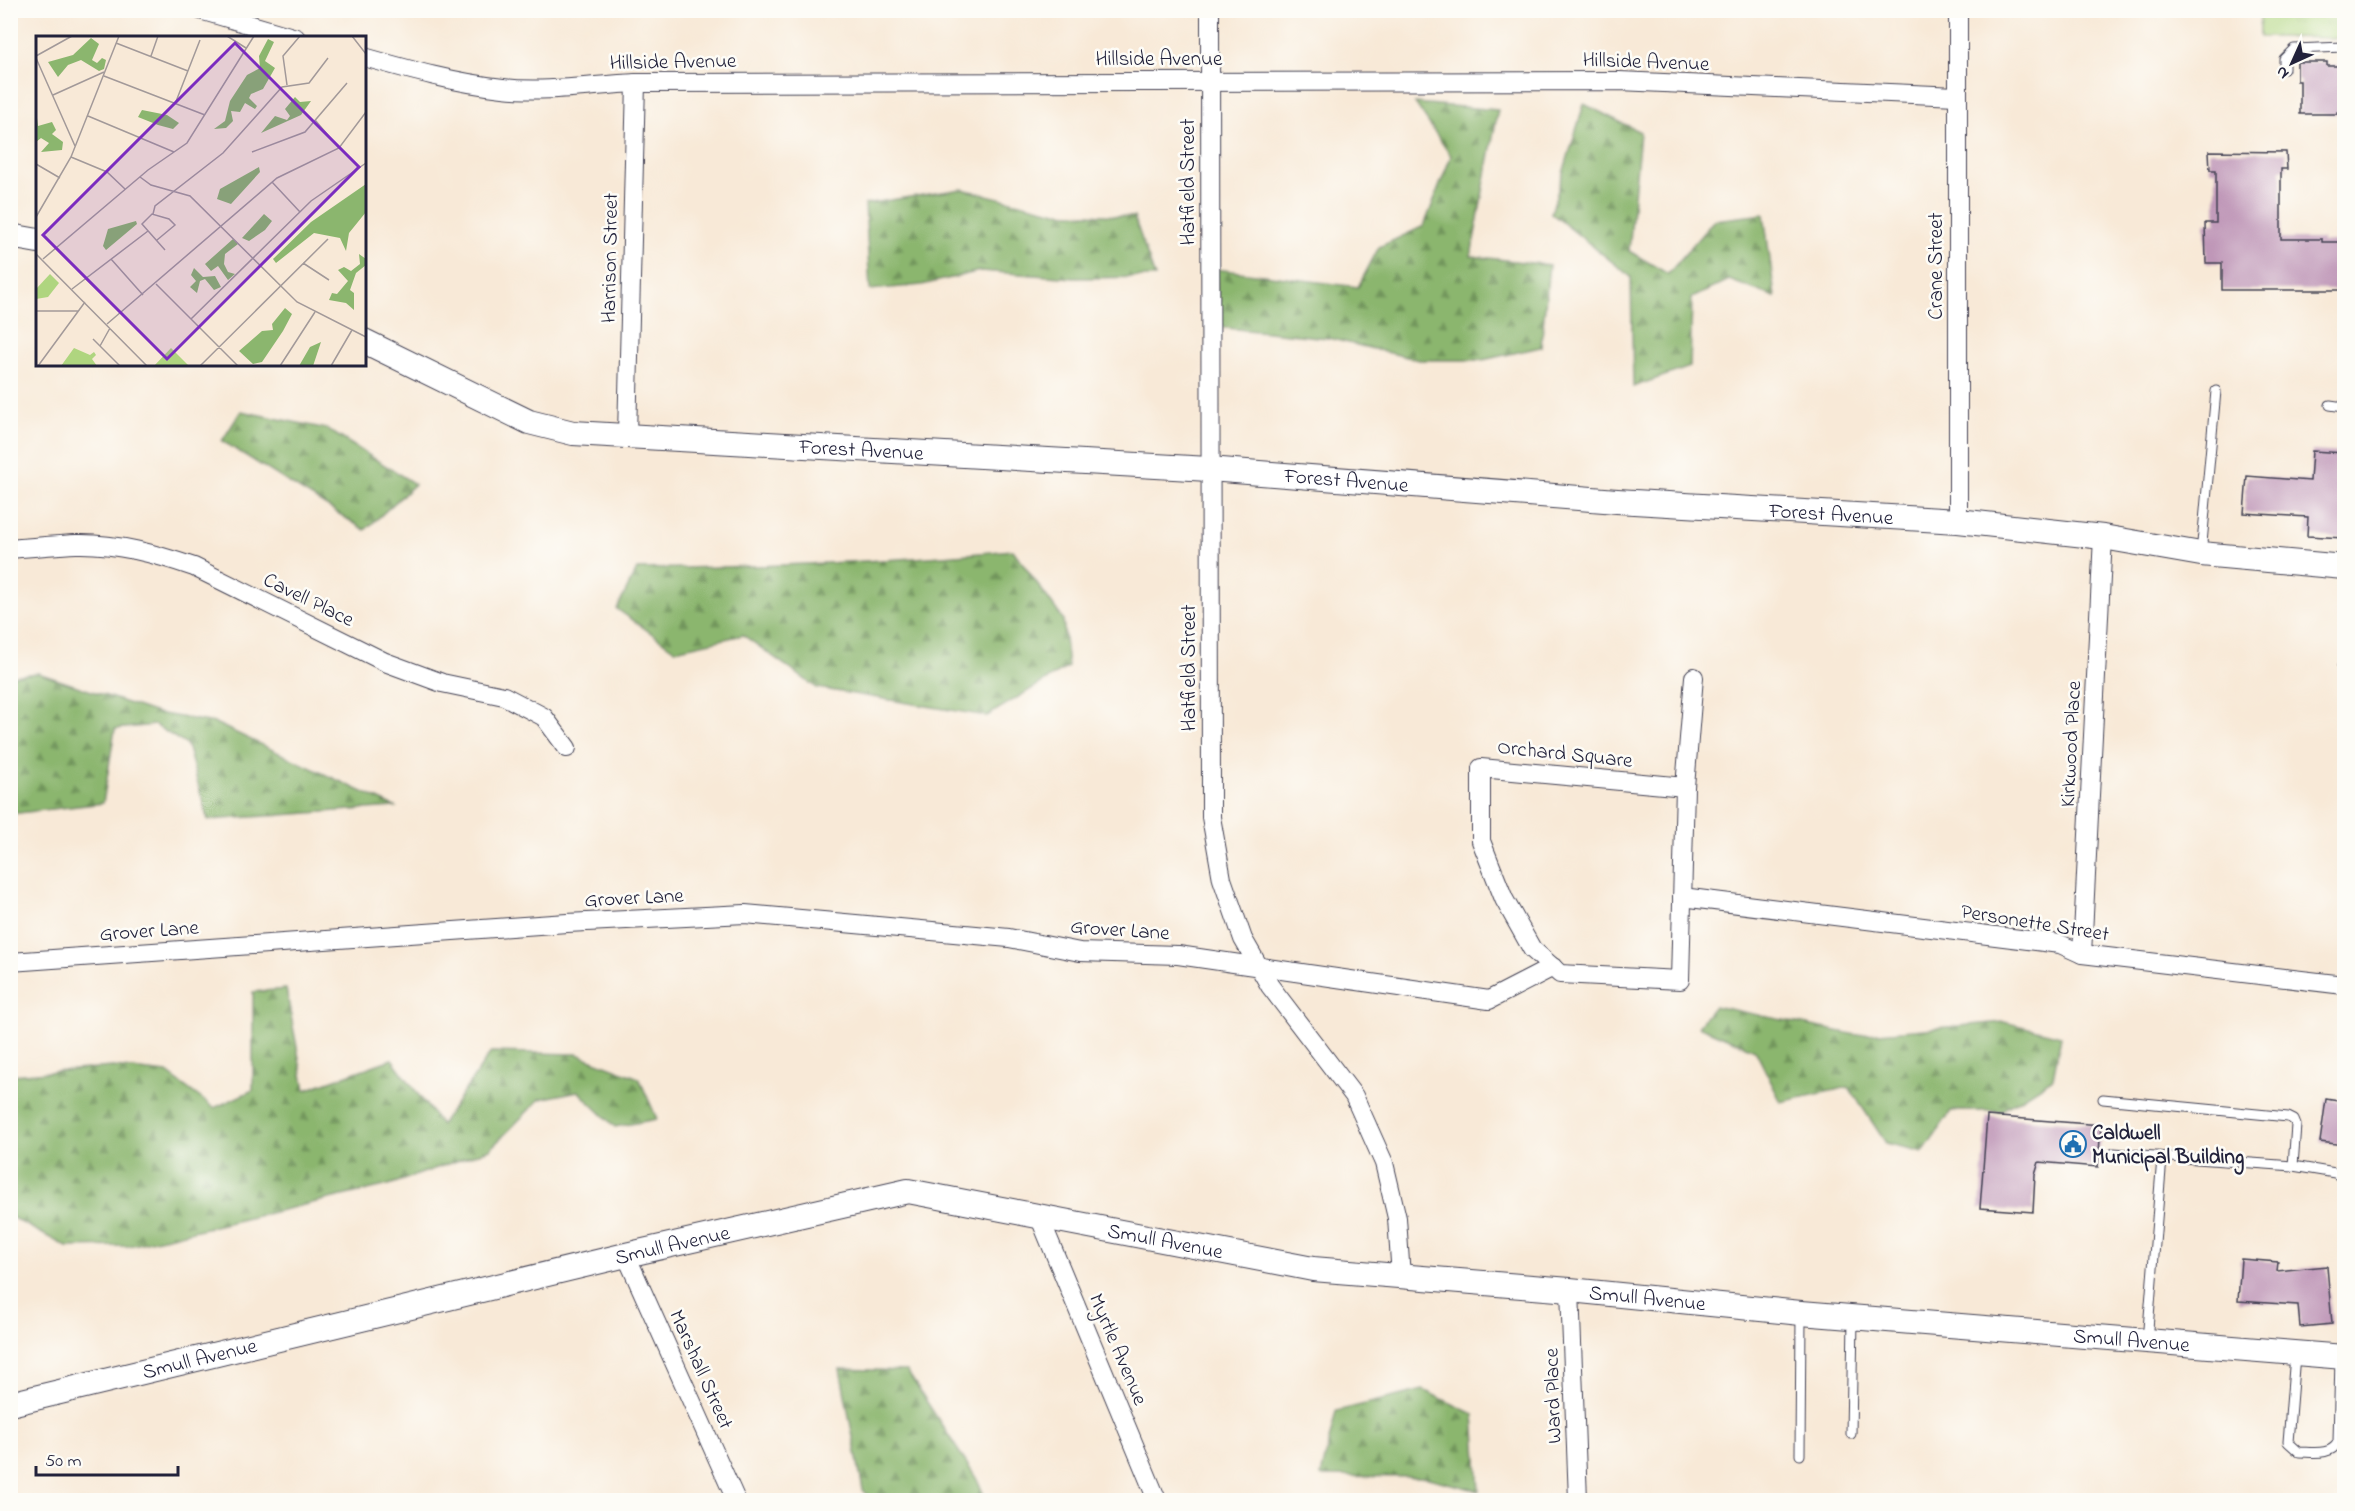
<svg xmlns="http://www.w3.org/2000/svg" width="2355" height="1511" viewBox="0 0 2355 1511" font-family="'Indie Flower',sans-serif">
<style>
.forest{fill:url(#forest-firs);stroke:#566c54;stroke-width:1.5}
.park{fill:url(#park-tufts);stroke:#687c5d;stroke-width:1.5}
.building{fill:#bf97b8}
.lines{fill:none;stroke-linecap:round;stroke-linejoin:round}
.service-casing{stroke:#424052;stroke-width:11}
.minor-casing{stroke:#424052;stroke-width:20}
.tertiary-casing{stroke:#424052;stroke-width:26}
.service{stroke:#fff;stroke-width:9}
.minor{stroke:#fff;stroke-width:18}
.tertiary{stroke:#fff;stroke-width:24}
.labels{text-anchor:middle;stroke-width:5;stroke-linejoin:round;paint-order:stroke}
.street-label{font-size:21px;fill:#22223b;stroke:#fdfcf7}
.poi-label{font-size:21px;font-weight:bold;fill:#22223b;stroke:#fdfcf7;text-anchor:start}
.inset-road{fill:none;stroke:#a29999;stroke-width:1.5}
.view{fill:#7b2cbf;fill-opacity:0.15;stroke:#7b2cbf;stroke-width:3}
.inset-edge{fill:none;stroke:#22223b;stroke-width:3}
</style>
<defs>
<pattern id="forest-firs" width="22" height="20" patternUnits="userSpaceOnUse" patternTransform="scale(1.5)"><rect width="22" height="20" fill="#8bb66e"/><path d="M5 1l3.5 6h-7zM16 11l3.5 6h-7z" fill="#71945c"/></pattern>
<pattern id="park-tufts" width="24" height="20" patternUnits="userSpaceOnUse" patternTransform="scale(1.5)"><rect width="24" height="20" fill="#afd57f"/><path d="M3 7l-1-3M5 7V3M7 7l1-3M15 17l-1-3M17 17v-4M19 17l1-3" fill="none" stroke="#96b76f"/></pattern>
</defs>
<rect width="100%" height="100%" fill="#fdfcf7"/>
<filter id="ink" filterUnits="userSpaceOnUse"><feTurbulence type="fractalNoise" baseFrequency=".0167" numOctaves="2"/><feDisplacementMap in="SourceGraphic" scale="12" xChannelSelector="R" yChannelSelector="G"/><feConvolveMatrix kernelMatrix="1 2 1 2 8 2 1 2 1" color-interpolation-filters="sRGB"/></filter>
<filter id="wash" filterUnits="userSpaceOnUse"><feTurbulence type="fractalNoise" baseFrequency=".008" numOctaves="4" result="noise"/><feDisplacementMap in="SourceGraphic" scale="24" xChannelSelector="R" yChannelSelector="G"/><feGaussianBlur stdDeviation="1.35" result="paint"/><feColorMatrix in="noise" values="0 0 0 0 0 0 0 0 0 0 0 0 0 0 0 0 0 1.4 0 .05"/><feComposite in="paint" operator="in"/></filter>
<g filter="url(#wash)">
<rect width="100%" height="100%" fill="#f8e9d7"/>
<g class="forest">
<path d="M 1415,103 L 1498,110 L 1471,256 L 1549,265 L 1541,347 L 1483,360 L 1419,360 L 1328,338 L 1217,327 L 1216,269 L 1358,287 L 1379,247 L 1424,226 L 1451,156 Z"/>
<path d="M 1584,104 L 1640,132 L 1629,251 L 1668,274 L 1714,220 L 1764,214 L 1775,297 L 1729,280 L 1692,298 L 1690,367 L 1633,387 L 1631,277 L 1551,213 Z"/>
<path d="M 962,189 L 1057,212 L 1134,217 L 1155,277 L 1075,278 L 980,271 L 922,285 L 870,290 L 865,204 Z"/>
<path d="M 241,411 L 327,429 L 415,484 L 365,530 L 222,441 Z"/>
<path d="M 1013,550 L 1063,619 L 1068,667 L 987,716 L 817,688 L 743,635 L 675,650 L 617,609 L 637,569 C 763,567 888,562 1013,550 Z"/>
<path d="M 38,673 L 157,713 L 215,723 L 395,807 L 208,820 L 187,745 L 155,725 L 115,729 L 103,803 L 11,814 L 11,676 Z"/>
<path d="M 286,989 L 305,1090 L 392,1059 L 441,1125 L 491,1052 L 577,1054 L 639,1078 L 657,1119 L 615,1127 L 578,1091 L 540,1099 L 490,1149 L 389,1185 L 129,1246 L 67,1247 L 11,1217 L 11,1075 L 113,1067 L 167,1073 L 214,1108 L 253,1090 L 253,992 Z"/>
<path d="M 1714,1006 L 1856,1035 L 2004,1022 L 2061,1036 L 2053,1078 L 2001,1111 L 1951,1111 L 1923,1152 L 1886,1143 L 1849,1087 L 1781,1102 L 1755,1050 L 1698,1026 Z"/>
<path d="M 840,1369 L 907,1371 L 978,1481 L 986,1500 L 872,1500 L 863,1490 Z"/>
<path d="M 1423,1390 L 1474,1414 L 1479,1491 L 1424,1477 L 1321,1476 L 1336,1411 Z"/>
</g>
<path class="park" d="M 2260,11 L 2344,11 L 2344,38 L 2260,37 Z"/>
<g id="blocks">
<g class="building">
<path d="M 2297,62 L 2327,62 L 2327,66 L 2344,66 L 2344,112 L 2337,112 L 2337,114 L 2300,114 L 2300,81 L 2297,81 Z"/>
<path d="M 2209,151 L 2286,152 L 2287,169 L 2281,169 L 2281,239 L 2322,239 L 2322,242 L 2344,242 L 2344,290 L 2222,290 L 2222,263 L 2206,263 L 2205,223 L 2216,223 L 2216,170 L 2210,170 Z"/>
<path d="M 2312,451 L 2344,453 L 2344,538 L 2307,536 L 2308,517 L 2244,513 L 2247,476 L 2310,481 Z"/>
<path d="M 2326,1099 L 2344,1102 L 2344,1145 L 2320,1142 Z"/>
<path d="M 1987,1116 L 2101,1125 L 2098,1167 L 2039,1162 L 2035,1175 L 2033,1212 L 1980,1208 Z"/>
<path d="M 2241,1259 L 2278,1262 L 2277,1271 L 2327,1266 L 2332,1324 L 2300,1327 L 2298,1305 L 2238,1301 Z"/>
</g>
</g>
</g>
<g filter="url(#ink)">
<use href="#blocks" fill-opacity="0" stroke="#424052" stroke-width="1.5"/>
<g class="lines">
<defs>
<g id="service">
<path d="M 2284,69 L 2284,59 L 2294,49 L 2344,47"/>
<path d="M 2330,405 L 2344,407"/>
<path d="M 2201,554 L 2216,391"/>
<path d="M 2342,666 L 2344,666"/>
<path d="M 2103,1099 L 2288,1117 L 2294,1120 L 2296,1125 L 2293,1166"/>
<path d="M 2114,1153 L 2293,1166 L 2335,1173 L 2344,1179"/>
<path d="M 2147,1341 L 2162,1158"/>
<path d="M 2295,1355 L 2288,1442 L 2299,1452 C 2313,1452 2331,1456 2338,1442 L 2340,1358"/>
<path d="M 1851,1434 L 1853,1319"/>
<path d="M 1800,1455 L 1801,1315"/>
</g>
<g id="minor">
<path d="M 200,10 L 296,38"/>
<path d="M 1210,10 L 1211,817 L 1222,879 L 1243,939 L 1270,986 L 1354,1096 L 1384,1163 L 1397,1218 L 1401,1277"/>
<path d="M 1958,10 L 1958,521"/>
<path d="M 364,57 C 410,70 456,83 503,88 C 546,93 593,85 636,83 L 1619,81 L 1957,96"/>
<path d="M 627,435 L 636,83"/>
<path d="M 10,549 C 32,547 54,545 76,544 C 117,543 156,554 194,567 L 385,662 L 442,683 L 504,696 L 544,717 L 567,748"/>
<path d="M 1685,787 L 1481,768 L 1481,841 L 1504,899 L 1532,949 L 1560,974 L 1680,980 L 1685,787 L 1694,677"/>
<path d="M 1682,897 L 2060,944 L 2082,954 L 2344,985"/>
<path d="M 2082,954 L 2103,537"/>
<path d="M 10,962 L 567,923 L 745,914 L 1009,938 L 1080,952 L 1178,955 L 1489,1000 L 1553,967"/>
<path d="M 1039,1216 L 1157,1500"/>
<path d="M 626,1255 L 736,1500"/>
<path d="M 1570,1290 L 1578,1500"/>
</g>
<g id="tertiary">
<path d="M 10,236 L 38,241"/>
<path id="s1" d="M 364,341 L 529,422 L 573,433 L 1209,469 L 1617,501 L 1958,521 L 2103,537 L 2201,554 L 2344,567"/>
<path id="s2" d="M 10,1404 L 626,1255 L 908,1191 L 1313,1269 L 1570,1290 L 1801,1313 L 2344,1357"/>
</g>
</defs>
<use href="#service" class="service-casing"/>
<use href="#minor" class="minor-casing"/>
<use href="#tertiary" class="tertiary-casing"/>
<use href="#service" class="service"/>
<use href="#minor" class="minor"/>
<use href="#tertiary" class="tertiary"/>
</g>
</g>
<defs>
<symbol id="civic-ring" viewBox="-11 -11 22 22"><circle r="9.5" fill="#fdfcf7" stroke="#1f6fb2" stroke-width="1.5"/><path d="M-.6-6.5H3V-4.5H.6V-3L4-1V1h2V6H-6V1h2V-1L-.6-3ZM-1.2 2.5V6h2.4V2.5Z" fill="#1f6fb2"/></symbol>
</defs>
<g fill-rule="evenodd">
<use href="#civic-ring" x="2058" y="1129" width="30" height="30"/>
</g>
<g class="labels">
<g class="street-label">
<text x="1159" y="65">Hillside Avenue</text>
<text transform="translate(673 61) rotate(-1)" y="7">Hillside Avenue</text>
<text transform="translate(1646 61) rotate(2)" y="7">Hillside Avenue</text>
<text transform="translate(1187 182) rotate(-90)" y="7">Hatfield Street</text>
<text transform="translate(609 258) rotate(-89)" y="7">Harrison Street</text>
<text transform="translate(1935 266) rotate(-90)" y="7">Crane Street</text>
<text dy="7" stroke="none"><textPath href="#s1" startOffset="518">Forest Avenue</textPath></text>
<text dy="7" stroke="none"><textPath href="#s1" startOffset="1004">Forest Avenue</textPath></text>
<text dy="7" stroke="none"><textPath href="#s1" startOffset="1490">Forest Avenue</textPath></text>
<text transform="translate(309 599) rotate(26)" y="7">Cavell Place</text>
<text transform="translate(1188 668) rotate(-90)" y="7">Hatfield Street</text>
<text transform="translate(2070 744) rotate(-87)" y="7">Kirkwood Place</text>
<text transform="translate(1565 753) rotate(6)" y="7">Orchard Square</text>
<text transform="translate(634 897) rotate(-3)" y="7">Grover Lane</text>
<text transform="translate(2035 922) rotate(9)" y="7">Personette Street</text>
<text transform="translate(1120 929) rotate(4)" y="7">Grover Lane</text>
<text transform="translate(149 930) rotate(-4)" y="7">Grover Lane</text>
<text dy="7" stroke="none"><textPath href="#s2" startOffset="1185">Smull Avenue</textPath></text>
<text dy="7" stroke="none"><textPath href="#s2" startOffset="681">Smull Avenue</textPath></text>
<text dy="7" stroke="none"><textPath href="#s2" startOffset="1671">Smull Avenue</textPath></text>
<text dy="7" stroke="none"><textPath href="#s2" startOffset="2157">Smull Avenue</textPath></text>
<text transform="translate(1119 1349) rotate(67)" y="7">Myrtle Avenue</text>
<text dy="7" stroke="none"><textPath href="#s2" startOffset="195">Smull Avenue</textPath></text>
<text transform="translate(702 1369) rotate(66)" y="7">Marshall Street</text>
<text transform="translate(1552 1396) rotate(-92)" y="7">Ward Place</text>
</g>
<g class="poi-label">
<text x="2092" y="1139">Caldwell<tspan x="2092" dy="24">Municipal Building</tspan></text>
</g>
</g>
<g transform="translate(36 36)">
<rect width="330" height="330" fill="#f8e9d7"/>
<path d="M 55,2 L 63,8 L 56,24 L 61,27 L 66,22 L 70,24 L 68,33 L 63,35 L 45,24 L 32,29 L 22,41 L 12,26 L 37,19 ZM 232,3 L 238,6 L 229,25 L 239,32 L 227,53 L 215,58 L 213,62 L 221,70 L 219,73 L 209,67 L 204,76 L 195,75 L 197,85 L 190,92 L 178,93 L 189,85 L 194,65 L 211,39 L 224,32 L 223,20 ZM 259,61 L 264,66 L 275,65 L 265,79 L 225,97 L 239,80 L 251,84 L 254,80 L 249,73 ZM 0,74 L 2,90 L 16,86 L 20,94 L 16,98 L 27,106 L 26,114 L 5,116 L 13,107 L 5,102 L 0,106 ZM 106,74 L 131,79 L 143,87 L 137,93 L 122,89 L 102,81 ZM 223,131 L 224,136 L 195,168 L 181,163 L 184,153 ZM 330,148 L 330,176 L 313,197 L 310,215 L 304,202 L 278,197 L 240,227 L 237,223 L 275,186 ZM 228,178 L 236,185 L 229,194 L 213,205 L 206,202 ZM 100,185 L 101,188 L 70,214 L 67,210 L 72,193 ZM 197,203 L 202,208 L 189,218 L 188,228 L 192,236 L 199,238 L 192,244 L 182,230 L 175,235 L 169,228 ZM 323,218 L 330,223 L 330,229 L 320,237 L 314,254 L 318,257 L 318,274 L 310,267 L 293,264 L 296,257 L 301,258 L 312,245 L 302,234 L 308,231 L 315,235 L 324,228 ZM 158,232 L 167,241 L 179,240 L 185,251 L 178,254 L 169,243 L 164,245 L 161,257 L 154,251 L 160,245 L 155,239 ZM 249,272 L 256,278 L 247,295 L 226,326 L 217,328 L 203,315 L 226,295 L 237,294 L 236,288 ZM 285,306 L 277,330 L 263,330 L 274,311 Z" fill="#8bb66e"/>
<path d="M 14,238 L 23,247 L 12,261 L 0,263 L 0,253 Z" fill="#afd57f"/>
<path d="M 38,312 L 54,319 L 58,316 L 60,319 L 56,323 L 61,330 L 25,330 ZM 135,312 L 153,330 L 118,330 Z" fill="#afd57f"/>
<path class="inset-road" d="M 191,0 L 210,12M 316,0 L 330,18M 80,7 L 152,35M 0,20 L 36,0M 115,20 L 122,0M 0,22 L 39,110M 68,40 L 169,79M 251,49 L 247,20 L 264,0M 17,59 L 68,36M 139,68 L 164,4M 52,80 L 138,116M 279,84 L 303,112M 216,116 L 269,96 L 311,47M 35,121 L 71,136 L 89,153M 0,128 L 24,142M 104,141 L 115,149 L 154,160 L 261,266 L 330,301M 236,146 L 264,176M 117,178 L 119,170 L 187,117 L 246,51 L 273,47 L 292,22M 0,181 L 35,121 L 83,0M 121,204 L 139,189 L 133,183 L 116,178 L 106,188 L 129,214M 0,218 L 111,330M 7,223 L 112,134 L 151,107 L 218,0M 75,223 L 107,259M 267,227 L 293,244M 50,243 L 72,264M 120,248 L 202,330M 36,253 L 112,195M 0,275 L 42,275M 155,283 L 275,165 L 330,127M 71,288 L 241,142 L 303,112 L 330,76M 57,303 L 84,330M 64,310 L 74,292M 2,330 L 49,266M 164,330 L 292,203M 244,330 L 279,276M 295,330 L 316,294"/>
<path class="view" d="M 199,7 L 323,131 L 131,323 L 7,199 Z"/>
<rect width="330" height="330" class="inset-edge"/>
</g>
<rect width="2355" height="1511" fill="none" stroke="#fdfcf7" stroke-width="36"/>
<g transform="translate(2292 63) rotate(225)" stroke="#fdfcf7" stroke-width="4.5" paint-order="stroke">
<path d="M0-4.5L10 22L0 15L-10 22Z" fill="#22223b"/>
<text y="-9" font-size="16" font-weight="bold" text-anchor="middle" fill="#22223b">N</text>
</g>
<path d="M36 1466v9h142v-9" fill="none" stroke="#22223b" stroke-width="3"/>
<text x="45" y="1466" font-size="18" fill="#22223b" stroke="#fdfcf7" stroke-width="4.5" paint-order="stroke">50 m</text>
</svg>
